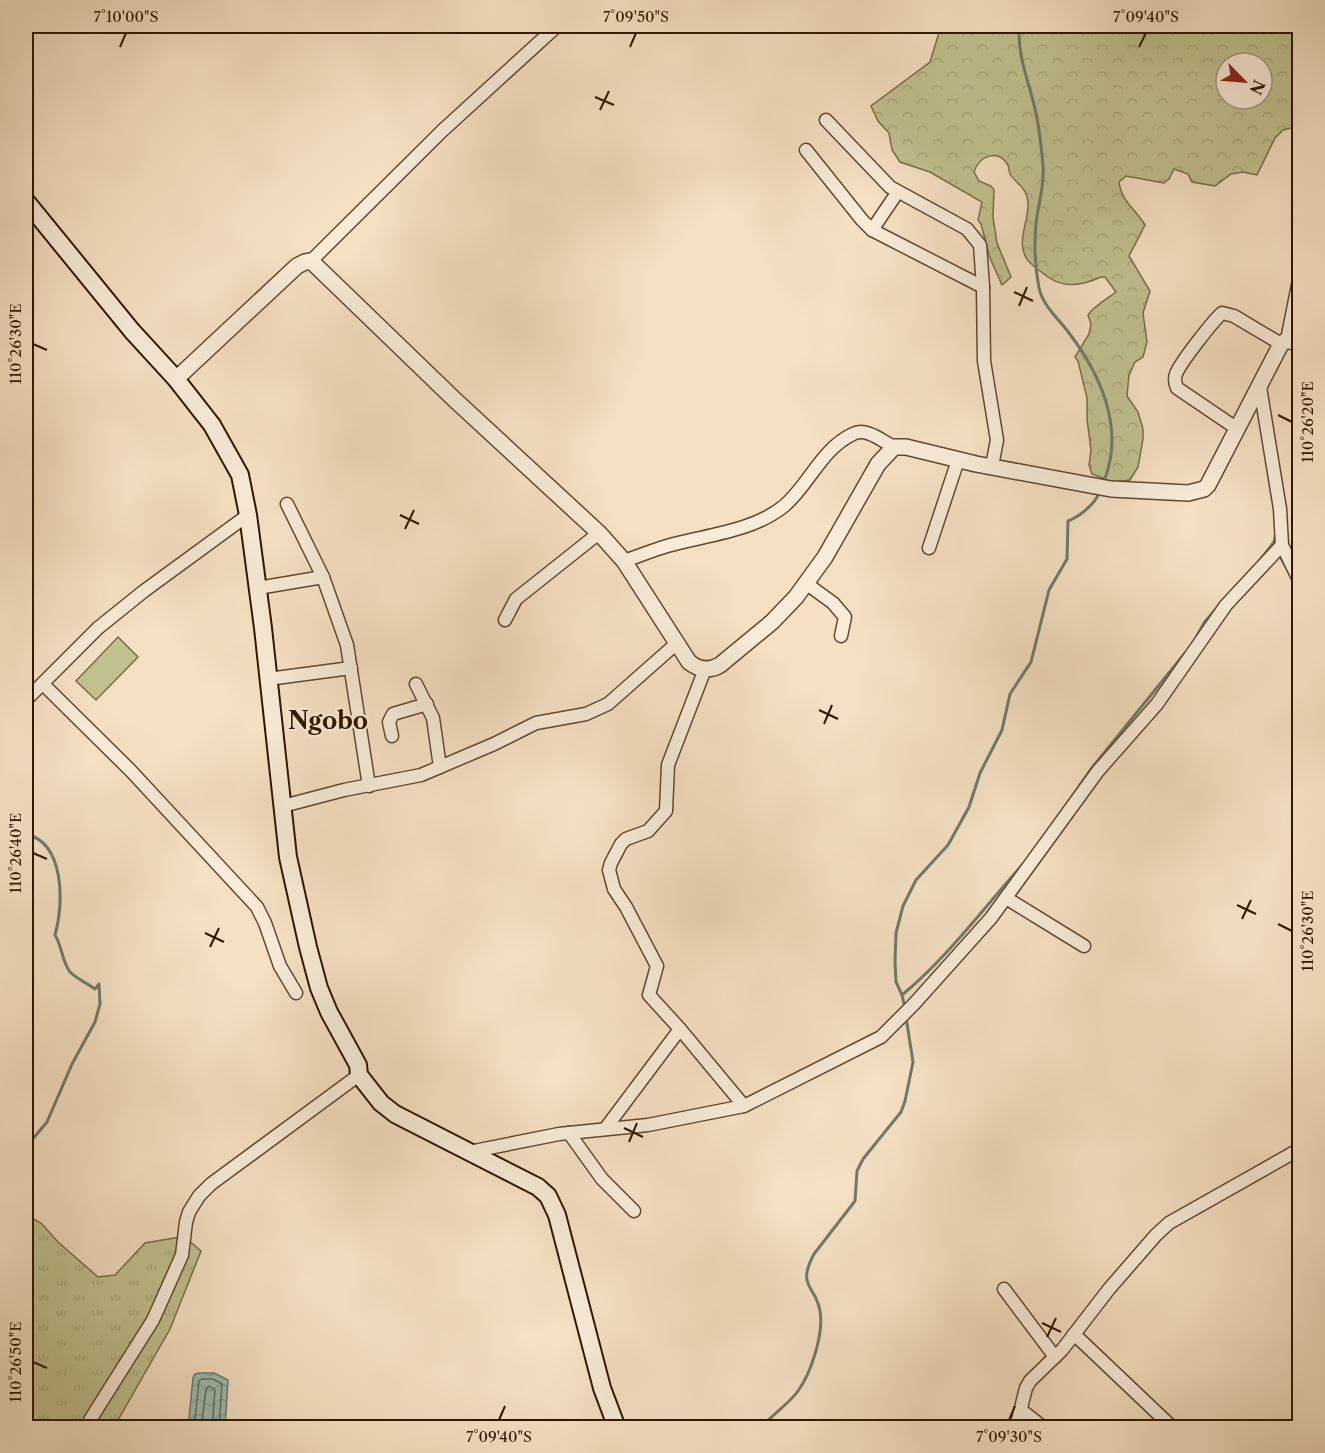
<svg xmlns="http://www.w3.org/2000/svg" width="1325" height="1453" viewBox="0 0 1325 1453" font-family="'Libre Caslon Text',serif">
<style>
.forest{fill:url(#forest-crowns);stroke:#786c48;stroke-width:1.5;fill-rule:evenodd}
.park{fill:url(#park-tufts);stroke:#786c48;stroke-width:1.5}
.pitch{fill:#c1c190;stroke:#786c48;stroke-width:1.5}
.water{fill:url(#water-waves);stroke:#707a6b;stroke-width:1.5}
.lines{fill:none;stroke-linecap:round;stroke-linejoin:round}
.shore{stroke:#656a5a;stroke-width:1.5}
.stream{stroke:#707a6b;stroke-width:3}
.minor-casing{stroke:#604831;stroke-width:15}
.tertiary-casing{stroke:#604831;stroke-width:18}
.secondary-casing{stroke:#2e1600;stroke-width:20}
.minor{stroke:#f8ebd8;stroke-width:12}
.tertiary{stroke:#f8ebd8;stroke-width:15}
.secondary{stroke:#f8ebd8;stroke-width:16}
.ticks{fill:none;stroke:#2e1600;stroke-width:2}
.labels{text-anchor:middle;stroke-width:4.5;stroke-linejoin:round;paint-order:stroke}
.quarter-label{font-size:24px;font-weight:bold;fill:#2e1600;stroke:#f8ebd8}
.neatline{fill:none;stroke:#2e1600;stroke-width:2}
.ticks-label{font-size:15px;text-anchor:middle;fill:#2e1600}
</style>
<defs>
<pattern id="forest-crowns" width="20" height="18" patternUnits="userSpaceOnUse" patternTransform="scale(1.5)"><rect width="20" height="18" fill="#c1c190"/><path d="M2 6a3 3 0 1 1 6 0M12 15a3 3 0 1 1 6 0" fill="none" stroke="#a6a57a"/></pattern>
<pattern id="park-tufts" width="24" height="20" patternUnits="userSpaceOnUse" patternTransform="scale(1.5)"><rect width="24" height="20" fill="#c1c190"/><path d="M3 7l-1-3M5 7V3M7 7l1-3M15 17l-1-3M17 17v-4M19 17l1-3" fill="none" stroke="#a6a57a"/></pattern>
<pattern id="water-waves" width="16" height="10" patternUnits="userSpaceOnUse" patternTransform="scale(1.5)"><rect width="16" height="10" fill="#9cbdb3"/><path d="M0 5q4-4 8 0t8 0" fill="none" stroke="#87a298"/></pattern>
</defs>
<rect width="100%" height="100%" fill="#f5e0c3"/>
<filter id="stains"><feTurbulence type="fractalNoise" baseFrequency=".00333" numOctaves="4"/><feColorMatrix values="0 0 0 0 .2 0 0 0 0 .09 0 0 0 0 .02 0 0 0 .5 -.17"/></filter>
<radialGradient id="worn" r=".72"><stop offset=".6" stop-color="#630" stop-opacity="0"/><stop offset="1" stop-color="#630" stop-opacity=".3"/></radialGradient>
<path class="forest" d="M 941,26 L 1299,26 L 1299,126 L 1283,130 L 1275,138 L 1257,175 L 1243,172 L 1231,174 L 1215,186 L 1192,182 L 1188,174 L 1174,169 L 1169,179 L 1164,183 L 1126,176 L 1119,182 C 1122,203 1135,208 1145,225 L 1129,256 L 1150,291 L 1143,313 L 1147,342 L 1143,357 L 1135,362 L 1129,375 L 1127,396 L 1138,412 L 1143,429 L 1143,439 L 1138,467 L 1130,480 L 1112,482 L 1092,474 L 1089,465 L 1091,450 L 1087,419 L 1087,398 L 1078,361 L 1075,357 L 1089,334 L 1091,324 L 1088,315 C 1092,308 1108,298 1116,292 L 1105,277 L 1101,277 C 1083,285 1065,289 1048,277 C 1042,272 1031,266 1027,259 C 1013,239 1036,212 1025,192 C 1022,185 1014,181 1010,174 C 1009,171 1009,168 1008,165 C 998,148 979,156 974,172 L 979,181 L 991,186 L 994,190 L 993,217 L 997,243 L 1011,277 L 1002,285 L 990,258 L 981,224 L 978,220 L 982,202 L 930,172 L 900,162 L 892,150 L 889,133 L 878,121 L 871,106 L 930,62 ZM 1226,63 L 1262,63 L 1262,99 L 1226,99 Z"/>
<path class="park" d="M 26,1215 L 41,1223 L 58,1242 L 98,1277 L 115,1275 L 145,1243 L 180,1237 L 189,1241 L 201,1251 L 170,1329 L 114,1427 L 26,1427 Z"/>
<path class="pitch" d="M 118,637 L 138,657 L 96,700 L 76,681 Z"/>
<path class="water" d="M 199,1373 L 214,1373 L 228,1380 L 225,1427 L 188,1427 L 193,1378 L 195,1374 Z"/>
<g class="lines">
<g class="shore">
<path d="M 194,1428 L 199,1381 L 202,1379 L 213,1379 L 222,1384 L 219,1428"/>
<path d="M 201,1428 L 206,1389 L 209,1386 L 215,1390 L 212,1428"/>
</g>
<g class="stream">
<path d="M 1019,26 C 1018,55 1026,74 1033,101 C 1039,121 1041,144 1043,165 C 1045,185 1038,204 1036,224 C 1034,245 1035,267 1039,288 C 1043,306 1058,318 1069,333 C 1101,375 1125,429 1104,481"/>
<path d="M 1281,558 L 1289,572"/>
<path d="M 1260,560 L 1274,542 L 1276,532"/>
<path d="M 1193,643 L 1204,623 L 1220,604"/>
<path d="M 1062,811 L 1091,769 L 1185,653"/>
<path d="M 26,834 C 65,843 64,904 55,935 C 62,946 62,962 70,972 C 77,979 87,983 95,989 L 99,984 L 100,1004 L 95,1022 L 72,1064 L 47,1122 L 26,1147"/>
<path d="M 902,995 C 949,956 984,907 1025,862"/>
<path d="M 905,1008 L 902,995 L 896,982 L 895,961 L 896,933 L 903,906 L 916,880 L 948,845 L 969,807 L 980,773 L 1002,730 L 1010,694 L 1031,662 L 1049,590 L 1067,559 L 1068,521 C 1079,517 1095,504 1099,493"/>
<path d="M 761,1428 C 772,1414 788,1405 798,1391 C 811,1373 824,1334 820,1311 C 816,1285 796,1288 814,1254 L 855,1201 L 857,1171 L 863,1159 L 901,1112 L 905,1101 L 913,1062 L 906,1017"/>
</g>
<defs>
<g id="minor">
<path d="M 826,120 L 890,187 L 967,229 L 980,245 L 983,287 L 984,361 L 997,440 L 992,466"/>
<path d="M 806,150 L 862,220 L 872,230 L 983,287"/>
<path d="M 872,230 L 897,193"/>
<path d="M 311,261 L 442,131 L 557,26"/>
<path d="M 1287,340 L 1300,275"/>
<path d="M 1260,387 L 1280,509 L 1282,545 L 1300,582"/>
<path d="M 1236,428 L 1177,388 C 1175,383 1174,379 1176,374 C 1180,363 1213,321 1222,313 L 1234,316 L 1281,344"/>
<path d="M 287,504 L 323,577 L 347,645 L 369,786"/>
<path d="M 929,548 L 958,460"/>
<path d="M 624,561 C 639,556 653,550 667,546 C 705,535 752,532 784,506 C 809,485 821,449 853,434 C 866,427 882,441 894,447"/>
<path d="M 807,584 L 833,603 L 845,617 L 841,636"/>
<path d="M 258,588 L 323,577"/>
<path d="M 505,620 L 516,599 L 599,533"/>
<path d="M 268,679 L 351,668"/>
<path d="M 43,684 L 131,771 L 257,907 L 265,923 L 280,966 L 296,993"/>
<path d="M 416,684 L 433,718 L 440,767"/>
<path d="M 26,700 L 98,628 L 144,591 L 248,515"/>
<path d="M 392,736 L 389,722 L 393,714 L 427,704"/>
<path d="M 283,806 L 344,790 L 421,775 L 494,744 L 536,723 L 586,714 L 608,704 L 677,643"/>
<path d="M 1006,898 L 1084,946"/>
<path d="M 680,1029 L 744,1106"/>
<path d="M 605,1129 L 680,1029 L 649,995 L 657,966 L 626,907 L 614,889 L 609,870 L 611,863 L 621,844 L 626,839 L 648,831 L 666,811 L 668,765 L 705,669"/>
<path d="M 569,1133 L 602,1179 L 634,1211"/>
<path d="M 469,1152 L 559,1134 L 648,1125 L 744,1106 L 881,1037 L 914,1004 L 991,918 L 1098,771 L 1157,704 L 1226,605 L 1282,545"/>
<path d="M 1004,1289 L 1055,1357"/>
<path d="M 1074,1334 L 1173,1428"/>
<path d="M 1021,1410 L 1044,1428"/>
<path d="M 90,1420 L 153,1320 L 182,1255 L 186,1222 L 189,1212 L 199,1196 L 211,1184 L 359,1075"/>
<path d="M 1016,1428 L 1026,1388 L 1030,1381 L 1062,1350 L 1109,1289 L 1156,1235 L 1169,1223 L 1300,1149"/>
</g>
<path id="tertiary" d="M 176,379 L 297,266 L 305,262 L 311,261 L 455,400 L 599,533 L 624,561 L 689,662 C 699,670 710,671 720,665 L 772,622 L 796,597 L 825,557 L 878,464 L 894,447 L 906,447 L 976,464 L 1111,489 L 1188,493 L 1204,489 L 1208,485 L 1281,344 L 1287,340 L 1300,344"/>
<path id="secondary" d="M 26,201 L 132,331 L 176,379 L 212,425 L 240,475 L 248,515 L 263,628 L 288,857 L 308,947 L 319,988 L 329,1012 L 358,1065 L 359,1075 L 381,1103 L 395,1114 L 538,1187 L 548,1196 L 557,1215 L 602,1388 L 617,1428"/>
</defs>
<use href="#minor" class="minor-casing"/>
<use href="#tertiary" class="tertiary-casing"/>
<use href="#secondary" class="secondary-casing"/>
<use href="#minor" class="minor"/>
<use href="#tertiary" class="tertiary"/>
<use href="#secondary" class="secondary"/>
</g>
<path class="ticks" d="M 120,47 L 126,33M 630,47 L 636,33M 1139,47 L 1146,33M 595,97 L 614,105M 600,110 L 609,91M 1014,292 L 1033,301M 1019,306 L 1027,287M 33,344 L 47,350M 1278,415 L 1292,422M 400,515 L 419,524M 405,529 L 414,510M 819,710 L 838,719M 824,724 L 832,705M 33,853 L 47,859M 1237,905 L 1256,914M 1242,919 L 1251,900M 1278,924 L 1292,931M 205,933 L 224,942M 210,947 L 219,928M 624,1128 L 643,1137M 629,1142 L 637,1123M 1042,1323 L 1061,1332M 1047,1337 L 1056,1318M 33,1362 L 47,1368M 499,1420 L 505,1406M 1009,1420 L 1015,1406"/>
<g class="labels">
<g class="quarter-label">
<text x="328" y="729">Ngobo</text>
</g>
</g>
<rect width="1325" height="1453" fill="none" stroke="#f5e0c3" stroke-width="66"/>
<g transform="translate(1244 81) rotate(115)"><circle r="28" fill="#f8ebd8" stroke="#a79682" stroke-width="1.5"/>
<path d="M0-4.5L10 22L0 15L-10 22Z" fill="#8f2418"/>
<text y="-9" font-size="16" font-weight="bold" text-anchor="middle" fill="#2e1600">N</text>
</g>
<rect x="33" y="33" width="1259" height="1387" class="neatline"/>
<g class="ticks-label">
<text x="126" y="22">7°10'00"S</text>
<text x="636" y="22">7°09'50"S</text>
<text x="1146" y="22">7°09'40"S</text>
<text transform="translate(16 344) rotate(-90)" y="5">110°26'30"E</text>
<text transform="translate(1308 422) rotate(-90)" y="5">110°26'20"E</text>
<text transform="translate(16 853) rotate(-90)" y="5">110°26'40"E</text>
<text transform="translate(1308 931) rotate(-90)" y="5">110°26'30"E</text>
<text transform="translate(16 1362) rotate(-90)" y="5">110°26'50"E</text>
<text x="499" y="1442">7°09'40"S</text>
<text x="1009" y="1442">7°09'30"S</text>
</g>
<rect width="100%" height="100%" filter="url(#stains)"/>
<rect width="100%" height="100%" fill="url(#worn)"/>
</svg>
